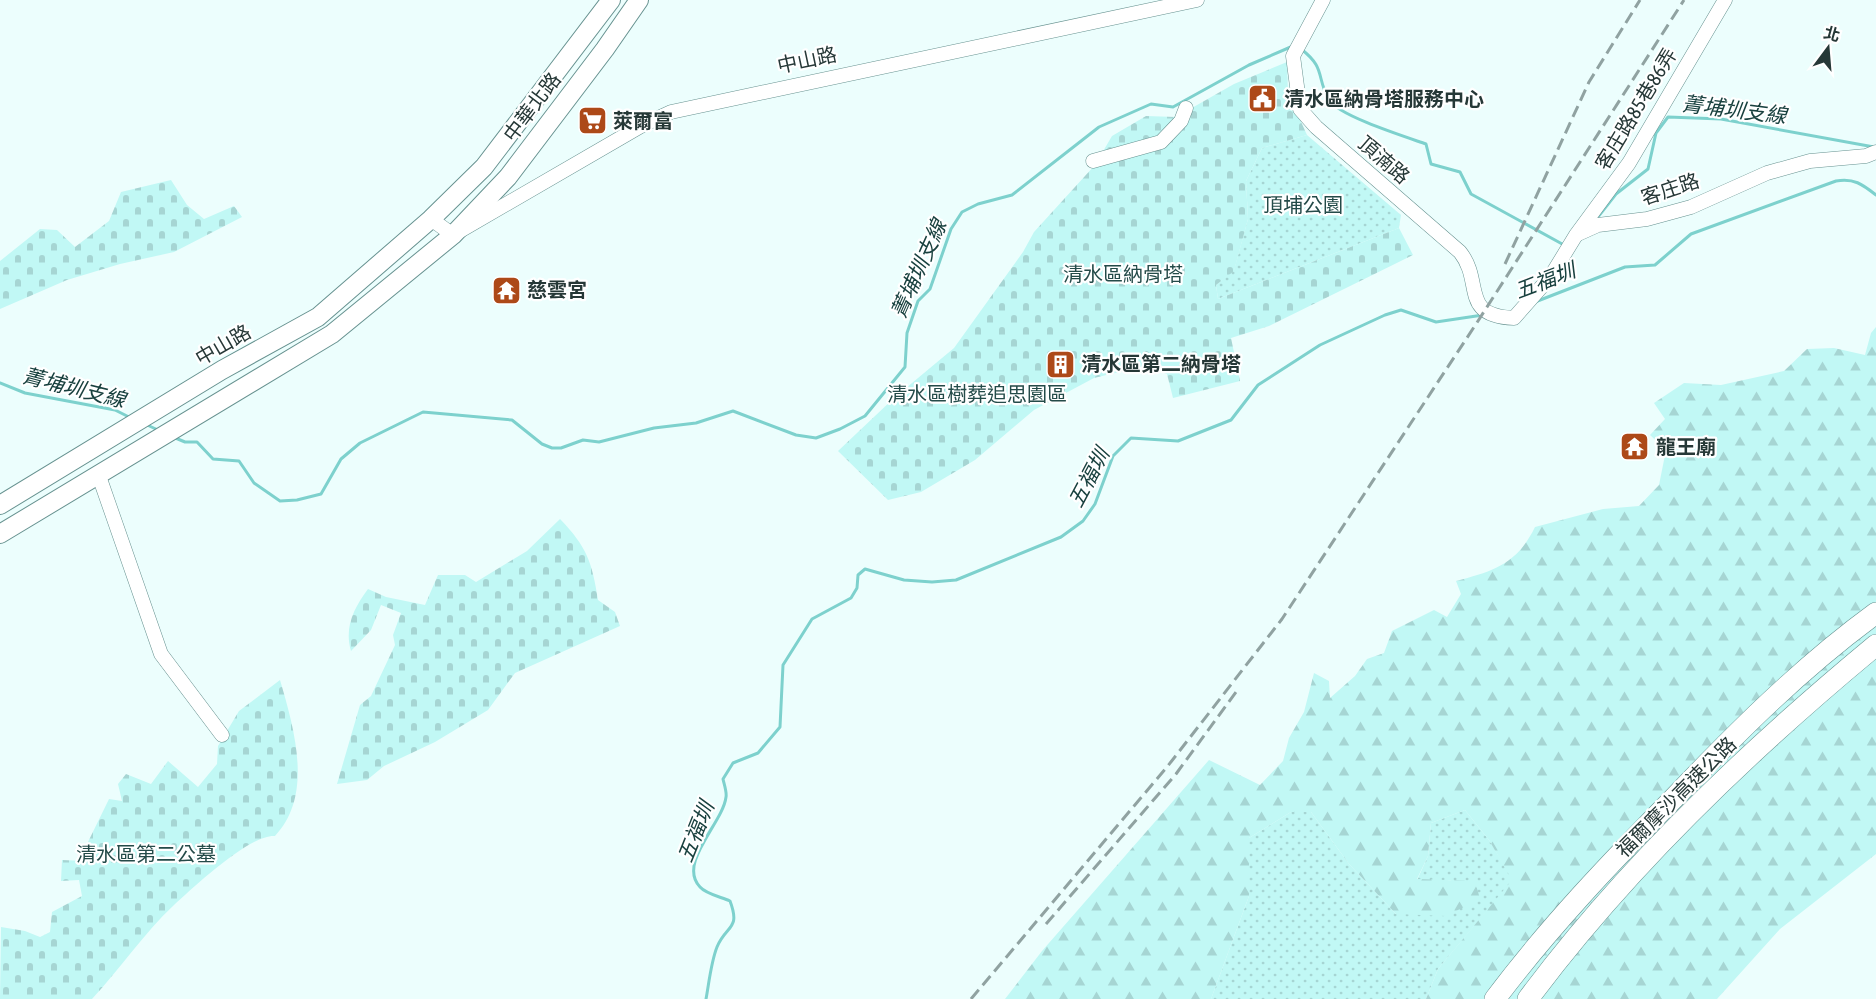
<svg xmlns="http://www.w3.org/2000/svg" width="1876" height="999" viewBox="0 0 1876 999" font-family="'Asap Condensed','Noto Sans TC',sans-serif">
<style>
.grass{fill:url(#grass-dots)}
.forest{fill:url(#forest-firs)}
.cemetery{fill:url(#cemetery-stones)}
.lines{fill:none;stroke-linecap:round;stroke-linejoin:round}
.stream{stroke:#7dd1cd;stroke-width:3}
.minor-casing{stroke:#679290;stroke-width:15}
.major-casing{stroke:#679290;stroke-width:20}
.highway-casing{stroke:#679290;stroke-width:22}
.minor{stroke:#fff;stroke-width:14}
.major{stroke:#fff;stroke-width:18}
.highway{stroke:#fff;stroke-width:21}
.rail{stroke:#90a2a1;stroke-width:3;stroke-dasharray:12 6;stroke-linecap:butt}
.labels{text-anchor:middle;stroke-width:4.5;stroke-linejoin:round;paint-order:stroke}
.street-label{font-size:20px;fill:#263837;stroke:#fff}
.poi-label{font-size:20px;font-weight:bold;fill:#263837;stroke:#fff;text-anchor:start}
.park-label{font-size:20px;fill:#244b49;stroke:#fff}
.water-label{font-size:21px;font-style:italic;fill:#19413f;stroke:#fff}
</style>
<defs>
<pattern id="grass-dots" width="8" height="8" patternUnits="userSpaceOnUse" patternTransform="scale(1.5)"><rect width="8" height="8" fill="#c1f8f5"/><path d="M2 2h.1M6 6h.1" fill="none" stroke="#a6d5d3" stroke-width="1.8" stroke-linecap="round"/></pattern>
<pattern id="forest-firs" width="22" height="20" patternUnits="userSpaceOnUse" patternTransform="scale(1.5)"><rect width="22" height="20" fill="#c1f8f5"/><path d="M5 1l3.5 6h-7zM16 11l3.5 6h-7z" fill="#a6d5d3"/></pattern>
<pattern id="cemetery-stones" width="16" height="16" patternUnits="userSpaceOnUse" patternTransform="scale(1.5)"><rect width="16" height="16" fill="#c1f8f5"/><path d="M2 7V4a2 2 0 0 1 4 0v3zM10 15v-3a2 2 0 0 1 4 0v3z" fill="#a6d5d3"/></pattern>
</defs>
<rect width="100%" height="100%" fill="#ecfefd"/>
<g class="grass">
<path d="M 1307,135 L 1401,215 L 1399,228 L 1218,299 L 1216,285 L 1234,270 L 1248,219 L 1246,181 L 1262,148 Z"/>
<path d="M 1465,810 L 1489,840 L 1513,880 L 1438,969 L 1426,999 L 1211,999 L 1249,896 L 1249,838 L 1291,812 L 1311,812 L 1349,864 L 1396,914 L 1452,880 L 1417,880 L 1428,856 L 1431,823 Z"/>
</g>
<path class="forest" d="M 1876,327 L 1876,854 L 1780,929 L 1717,999 L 1426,999 L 1438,969 L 1512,880 L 1489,840 L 1465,810 L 1431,823 L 1428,856 L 1417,879 L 1475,881 L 1480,899 L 1446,916 L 1396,914 L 1349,864 L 1311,812 L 1291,812 L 1249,838 L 1249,896 L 1211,999 L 1005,999 L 1042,951 L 1209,760 L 1260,785 L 1283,761 L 1289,738 L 1304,712 L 1314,673 L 1329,681 L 1330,698 L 1355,676 L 1367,659 L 1384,653 L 1392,631 L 1434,610 L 1447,617 L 1461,594 L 1456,581 C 1494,571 1517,564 1535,527 L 1603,509 L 1639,506 L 1659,485 L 1666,450 L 1650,435 L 1665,419 L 1654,403 L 1684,383 L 1721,385 L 1784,371 L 1807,349 L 1834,348 L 1865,355 L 1871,333 Z"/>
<g class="cemetery">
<path d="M 1287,62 L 1288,93 L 1307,135 L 1262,148 L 1246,181 L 1248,219 L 1234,271 L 1216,285 L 1218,299 L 1399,228 L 1413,255 L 1269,326 L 1231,338 L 1240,381 L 1173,398 L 1167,374 L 1144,366 L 1094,378 L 1034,410 L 975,460 L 921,492 L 888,500 L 838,451 L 894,398 L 954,348 L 1023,252 L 1034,232 L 1095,165 L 1112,136 L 1146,116 L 1176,117 L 1234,84 Z"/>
<path d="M 171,180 L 187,205 L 204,219 L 234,206 L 242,217 L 174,252 L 120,264 L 67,280 L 0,309 L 0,261 L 40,229 L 57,230 L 75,247 L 109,221 L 121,192 Z"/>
<path d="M 560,519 C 587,547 592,562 598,600 L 615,612 L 620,626 L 515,673 L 488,710 L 435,742 L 384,766 L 367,780 L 337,784 L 360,705 L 371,696 L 395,645 L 393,635 L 401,613 L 381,605 L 371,630 L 351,651 C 344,627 354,608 368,589 L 386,597 L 425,605 L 438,575 L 465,575 L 476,582 L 527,551 Z"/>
<path d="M 280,680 C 294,728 314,795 275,836 C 250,834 194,887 174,905 C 144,933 120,969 92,999 L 0,999 L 1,927 L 25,931 L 40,937 L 50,932 L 52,912 L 82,896 L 79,880 L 61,881 L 62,860 L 84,861 L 88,842 L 109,799 L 122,801 L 118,784 L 126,774 L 151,784 L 168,761 L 198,787 L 217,764 L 218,746 L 239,711 Z"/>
</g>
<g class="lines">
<g class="stream">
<path d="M 1301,49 C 1326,68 1316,77 1329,100 C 1339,116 1406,137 1426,144 L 1431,164 L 1460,172 L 1471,194 L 1564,245"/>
<path d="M 1594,222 L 1616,194 L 1648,169 L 1656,133 L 1668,117 L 1721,119 L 1874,147"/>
<path d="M 1535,302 L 1625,267 L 1655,265 L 1691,234 L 1836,181 C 1854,178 1862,184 1876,195"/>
<path d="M 0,383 L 25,393 L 115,410 L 131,418"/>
<path d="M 145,424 L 158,430"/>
<path d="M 173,437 L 185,442 L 197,442 L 213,459 L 239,461 L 254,483 L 280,501 L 297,500 L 321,494 L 341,459 L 360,443 L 423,412 L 512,420 L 542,444 L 552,448 L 561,448 L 583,440 L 599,442 L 654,428 L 696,423 L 733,411 L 796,435 L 816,438 L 840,429 L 865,416 L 905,367 L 907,333 L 918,301 L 930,289 L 951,229 L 962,212 L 978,204 L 1012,195 L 1099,127 L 1151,104 L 1173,107 L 1249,65 L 1293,46"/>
<path d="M 706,999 C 709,983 711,962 717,947 C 726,925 741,930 730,901 C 721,897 706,894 700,887 C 677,863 723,823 726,797 C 727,792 724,784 723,779 L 733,763 L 758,753 L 780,727 L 783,665 L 812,619 L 851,598 L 857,588 L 858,575 L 865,569 L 904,580 L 932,582 L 956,580 L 1061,537 L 1083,521 L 1095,504 L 1113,456 L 1131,438 L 1178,441 L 1231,420 L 1258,385 L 1320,345 L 1385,315 L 1401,310 L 1436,322 L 1483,315"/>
</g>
<defs>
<g id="minor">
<path d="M 1323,0 L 1293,56 L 1300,109 L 1316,127 L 1460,252 C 1484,282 1459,316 1514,318 L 1551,276 L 1576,235 L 1629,163 L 1725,0"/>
<path d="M 1093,161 L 1161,142 L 1181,121 L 1186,108"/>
<path d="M 431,219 L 453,235 L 641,126 L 671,112 L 1197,0"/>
<path d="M 1578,234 L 1598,225 L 1647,219 L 1691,207 L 1767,173 L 1810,161 L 1866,156 L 1876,152"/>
<path d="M 99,476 L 161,654 L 222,735"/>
</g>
<g id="major">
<path d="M 0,505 L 222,370 L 318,317 L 431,219 L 484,167 L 611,0"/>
<path d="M 0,534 L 332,334 L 453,235 L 508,177 L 605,49 L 639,0"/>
</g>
<g id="highway">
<path d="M 1495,999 C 1549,927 1611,862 1674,798 C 1737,732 1802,667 1876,613"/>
<path d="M 1528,999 C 1626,867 1749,750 1876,645"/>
</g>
</defs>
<use href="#minor" class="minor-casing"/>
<use href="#major" class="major-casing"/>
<use href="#highway" class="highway-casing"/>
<use href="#minor" class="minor"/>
<use href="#major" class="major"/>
<use href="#highway" class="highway"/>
<g class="rail">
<path d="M 1505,264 L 1589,82 L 1640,0"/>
<path d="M 1046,924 L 1176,774 L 1236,692"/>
<path d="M 971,999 L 1167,767 L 1282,619 L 1478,321 L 1684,0"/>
</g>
</g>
<defs>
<symbol id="civic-square" viewBox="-11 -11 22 22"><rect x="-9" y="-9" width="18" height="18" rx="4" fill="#ad4918" stroke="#fff"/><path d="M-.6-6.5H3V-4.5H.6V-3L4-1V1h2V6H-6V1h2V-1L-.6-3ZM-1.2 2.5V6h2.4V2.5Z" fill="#fff"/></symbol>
<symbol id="supermarket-square" viewBox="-11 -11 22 22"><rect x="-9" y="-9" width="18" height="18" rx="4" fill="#ad4918" stroke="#fff"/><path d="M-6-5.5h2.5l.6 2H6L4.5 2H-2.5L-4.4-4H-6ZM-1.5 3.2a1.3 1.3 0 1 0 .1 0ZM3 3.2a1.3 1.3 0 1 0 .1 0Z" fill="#fff"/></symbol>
<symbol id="temple-square" viewBox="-11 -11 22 22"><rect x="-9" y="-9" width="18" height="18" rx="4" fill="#ad4918" stroke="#fff"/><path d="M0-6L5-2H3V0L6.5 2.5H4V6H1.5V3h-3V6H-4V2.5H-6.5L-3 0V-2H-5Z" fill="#fff"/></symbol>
<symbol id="building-square" viewBox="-11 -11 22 22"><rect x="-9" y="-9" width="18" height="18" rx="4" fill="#ad4918" stroke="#fff"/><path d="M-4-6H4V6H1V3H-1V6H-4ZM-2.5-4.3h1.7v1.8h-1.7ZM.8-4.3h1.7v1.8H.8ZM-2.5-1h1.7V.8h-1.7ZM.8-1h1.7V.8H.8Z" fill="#fff"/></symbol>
</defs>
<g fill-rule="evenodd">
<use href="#civic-square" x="1246" y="82" width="33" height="33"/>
<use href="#supermarket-square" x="576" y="104" width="33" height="33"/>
<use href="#temple-square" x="490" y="274" width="33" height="33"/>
<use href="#building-square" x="1044" y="348" width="33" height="33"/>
<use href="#temple-square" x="1618" y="430" width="33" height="33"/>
</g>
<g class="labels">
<g class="street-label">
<text transform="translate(807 60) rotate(-12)" y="7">中山路</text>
<text transform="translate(532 107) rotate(-53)" y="7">中華北路</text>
<text transform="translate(1636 109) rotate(-59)" y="7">客庄路85巷86弄</text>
<text transform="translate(1384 160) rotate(41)" y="7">頂湳路</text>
<text transform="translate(1670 189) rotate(-18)" y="7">客庄路</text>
<text transform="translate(223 345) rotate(-30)" y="7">中山路</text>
<text transform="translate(1676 797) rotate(-45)" y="7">福爾摩沙高速公路</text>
</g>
<g class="poi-label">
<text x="1284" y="106">清水區納骨塔服務中心</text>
<text x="613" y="128">萊爾富</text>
<text x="527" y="297">慈雲宮</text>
<text x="1081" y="371">清水區第二納骨塔</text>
<text x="1656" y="454">龍王廟</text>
</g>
<g class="park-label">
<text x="1303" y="212">頂埔公園</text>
<text x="1123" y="281">清水區納骨塔</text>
<text x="977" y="401">清水區樹葬追思園區</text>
<text x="146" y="861">清水區第二公墓</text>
</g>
<g class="water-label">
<text transform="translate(1734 110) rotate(7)" y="7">菁埔圳支線</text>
<text transform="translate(919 269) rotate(-66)" y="7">菁埔圳支線</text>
<text transform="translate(1545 281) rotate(-21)" y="7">五福圳</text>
<text transform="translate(74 388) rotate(14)" y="7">菁埔圳支線</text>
<text transform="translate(1089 478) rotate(-62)" y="7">五福圳</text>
<text transform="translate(696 832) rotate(-68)" y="7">五福圳</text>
</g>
</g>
<g transform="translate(1828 48) rotate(16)" stroke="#ffffff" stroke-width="4.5" paint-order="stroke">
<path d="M0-4.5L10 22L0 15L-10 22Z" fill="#263837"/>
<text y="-9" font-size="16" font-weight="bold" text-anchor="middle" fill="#263837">北</text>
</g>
</svg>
